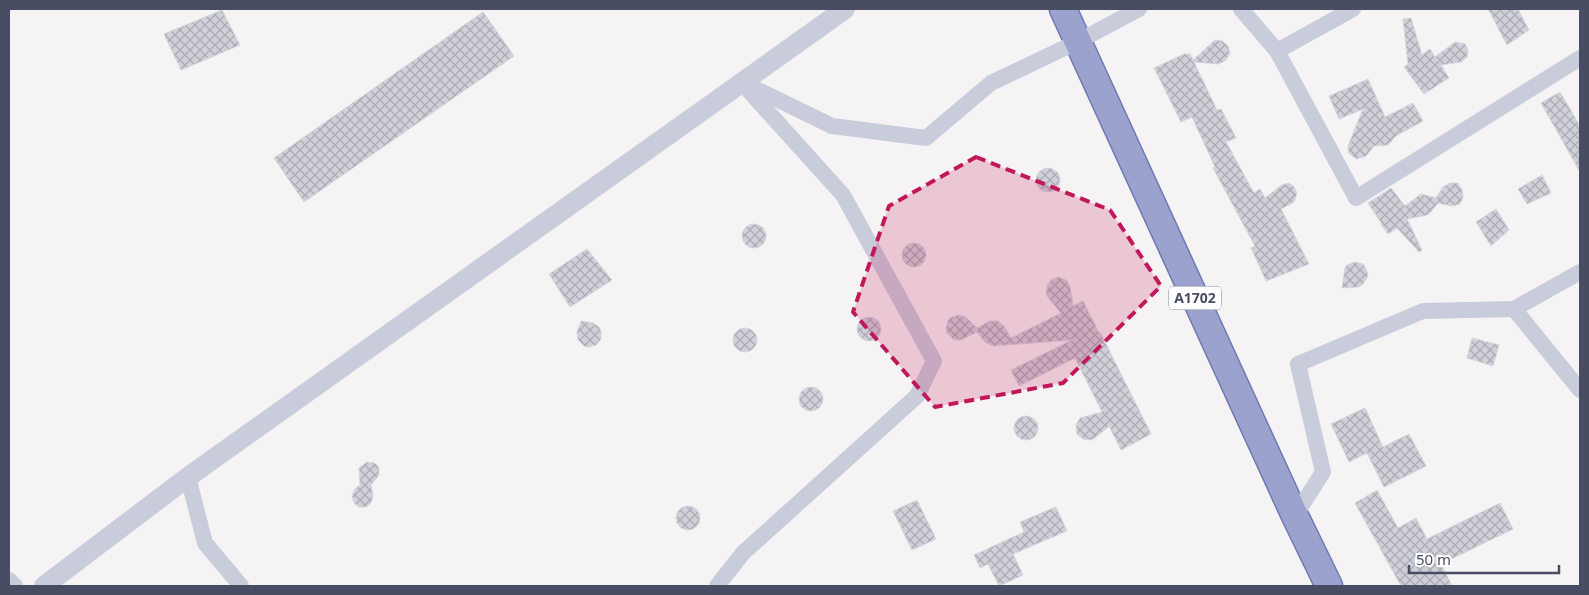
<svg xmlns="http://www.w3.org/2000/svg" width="1589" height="595" viewBox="0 0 1589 595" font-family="'Noto Sans',sans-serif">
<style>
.building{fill:url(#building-cross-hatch);stroke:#d6d6de}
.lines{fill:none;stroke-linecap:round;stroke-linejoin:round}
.trunk-casing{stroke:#707ab2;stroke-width:29}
.minor{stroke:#c8ccdb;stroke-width:16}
.tertiary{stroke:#c8ccdb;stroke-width:20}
.trunk{stroke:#9aa2cd;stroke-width:26}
.marked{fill:#c2185b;fill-opacity:0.2;stroke:#c2185b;stroke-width:4;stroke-dasharray:10 6;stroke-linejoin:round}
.labels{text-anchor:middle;stroke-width:5;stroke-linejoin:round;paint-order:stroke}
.shield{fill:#fff;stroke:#7f8292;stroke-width:1}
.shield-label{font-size:14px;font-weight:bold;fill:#484d63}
</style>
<defs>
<pattern id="building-cross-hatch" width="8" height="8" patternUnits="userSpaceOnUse" patternTransform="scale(1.25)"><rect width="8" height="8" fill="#cfd0d8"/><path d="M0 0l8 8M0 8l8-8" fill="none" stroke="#aaabb3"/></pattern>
</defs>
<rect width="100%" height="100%" fill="#f5f3f3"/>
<g class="building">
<path d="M 1488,9 L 1518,9 L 1529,30 L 1507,45 Z"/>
<path d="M 222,10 L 240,45 L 181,70 L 164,34 Z"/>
<path d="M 483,12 L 514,56 L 304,202 L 274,158 Z"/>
<path d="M 1411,18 L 1422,55 L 1430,49 L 1435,57 L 1455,42 L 1465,44 L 1468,50 L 1467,57 L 1461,62 L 1441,65 L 1449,78 L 1424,94 L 1404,67 L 1408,64 L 1403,19 Z"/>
<path d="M 1215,40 L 1222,41 L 1228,46 L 1230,53 L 1226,60 L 1219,64 L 1194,62 L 1217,110 L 1221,109 L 1236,138 L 1226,142 L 1254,193 L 1260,189 L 1265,198 L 1282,185 L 1289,183 L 1294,187 L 1297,193 L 1294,202 L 1281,209 L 1309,264 L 1266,281 L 1251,248 L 1255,246 L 1213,168 L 1215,167 L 1192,117 L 1181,122 L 1154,68 L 1184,54 L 1190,54 L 1193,60 Z"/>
<path d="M 1368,79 L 1385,117 L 1413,103 L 1423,121 L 1396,136 L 1388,145 L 1374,146 L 1366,156 L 1356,159 L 1349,153 L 1348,146 L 1363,109 L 1339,119 L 1329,96 Z"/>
<path d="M 1560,92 L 1580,126 L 1580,172 L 1541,103 Z"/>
<circle cx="1048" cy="180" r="12"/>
<path d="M 1542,175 L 1551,193 L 1527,204 L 1518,189 Z"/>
<path d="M 1450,183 L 1458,183 L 1462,190 L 1463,197 L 1460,204 L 1452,206 L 1438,203 L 1430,213 L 1427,215 L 1407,219 L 1422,250 L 1419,252 L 1397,228 L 1388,234 L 1382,225 L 1380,226 L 1382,224 L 1368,203 L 1391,188 L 1405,206 L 1421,194 L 1436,198 L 1443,187 Z"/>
<path d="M 1496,209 L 1509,230 L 1491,246 L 1476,222 Z"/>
<circle cx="754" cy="236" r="12"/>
<circle cx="914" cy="255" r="12"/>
<path d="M 587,249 L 612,280 L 570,307 L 549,274 Z"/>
<path d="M 1355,262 L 1363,264 L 1365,267 L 1368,274 L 1367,278 L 1362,285 L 1358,287 L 1342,288 L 1345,268 L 1347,265 Z"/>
<path d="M 1058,277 L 1066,280 L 1070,286 L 1073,306 L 1083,301 L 1099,333 L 1100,332 L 1151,434 L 1121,450 L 1109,426 L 1095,438 L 1091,440 L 1083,439 L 1077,434 L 1076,425 L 1080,418 L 1102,412 L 1075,358 L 1019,386 L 1011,370 L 1072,340 L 993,346 L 985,342 L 977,332 L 961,340 L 957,340 L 953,339 L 947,333 L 946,329 L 948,321 L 950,318 L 958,315 L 966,317 L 977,328 L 990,321 L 998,321 L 1004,326 L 1011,338 L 1061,313 L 1047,296 L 1046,292 L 1048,284 L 1051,280 Z"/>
<circle cx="869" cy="329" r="12"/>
<path d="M 581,321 L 593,323 L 599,327 L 601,331 L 601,339 L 596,345 L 588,347 L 584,346 L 578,340 L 577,332 Z"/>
<circle cx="745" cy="340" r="12"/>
<path d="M 1472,338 L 1499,345 L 1493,366 L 1467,358 Z"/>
<circle cx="811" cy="399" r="12"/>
<path d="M 1365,408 L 1383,447 L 1409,434 L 1426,466 L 1384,487 L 1367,453 L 1349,462 L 1331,424 Z"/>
<circle cx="1026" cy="428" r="12"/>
<path d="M 367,462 L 374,463 L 377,465 L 379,468 L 379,475 L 371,485 L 373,496 L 371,503 L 366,507 L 359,507 L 354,503 L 352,496 L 355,489 L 360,485 L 359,468 Z"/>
<path d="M 1377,490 L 1398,528 L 1416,518 L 1427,539 L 1500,503 L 1513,529 L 1441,564 L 1452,586 L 1401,586 L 1355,503 Z"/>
<path d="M 917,500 L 936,539 L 912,550 L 893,511 Z"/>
<circle cx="688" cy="518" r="12"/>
<path d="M 1056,507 L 1067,531 L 1013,554 L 1023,575 L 999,586 L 988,564 L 980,568 L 974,555 L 1024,532 L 1020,522 Z"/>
</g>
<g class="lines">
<defs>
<path id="trunk" d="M 1063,9 L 1295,516 L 1329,586"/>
</defs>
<use href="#trunk" class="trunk-casing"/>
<g class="minor">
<path d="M 1241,9 L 1277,51"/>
<path d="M 1353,9 L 1277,51 L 1356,198 L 1580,58"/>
<path d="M 750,86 L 832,126 L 926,138 L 991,83 L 1077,42 L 1139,9"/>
<path d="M 1580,272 L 1514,309 L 1580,390"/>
<path d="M 188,477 L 205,543 L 241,586"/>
<path d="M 1295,516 L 1323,472 L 1298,364 L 1423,311 L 1514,309"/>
<path d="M 9,580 L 15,586"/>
<path d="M 717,586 L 743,553 L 917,396 L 934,361 L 843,195 L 741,82"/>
</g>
<path class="tertiary" d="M 44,586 L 188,477 L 845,9"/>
<use href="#trunk" class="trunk"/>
</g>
<path class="marked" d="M 976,157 L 1110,210 L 1161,286 L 1063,383 L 935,407 L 853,312 L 889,206 Z"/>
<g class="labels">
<rect class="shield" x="1169" y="286.5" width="52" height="23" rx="4"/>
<g class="shield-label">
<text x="1195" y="303">A1702</text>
</g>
</g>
<rect width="1589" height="595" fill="none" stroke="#484d63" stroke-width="20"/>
<path d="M1409 565v8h150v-8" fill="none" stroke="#484d63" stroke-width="2.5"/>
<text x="1416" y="565" font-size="15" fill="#484d63" stroke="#ffffff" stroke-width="4" paint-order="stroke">50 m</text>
</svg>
